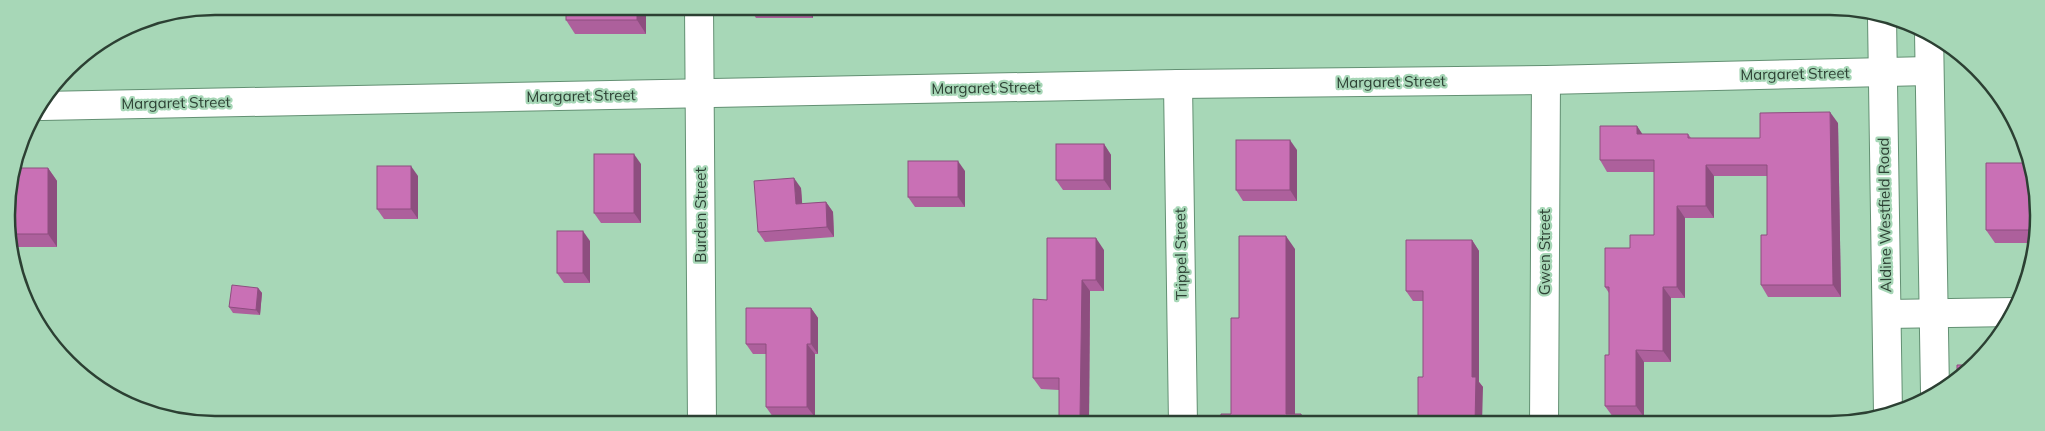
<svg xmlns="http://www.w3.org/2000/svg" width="2045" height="431" viewBox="0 0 2045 431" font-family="Mulish,sans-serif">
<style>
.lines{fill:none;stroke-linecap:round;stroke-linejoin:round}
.street-casing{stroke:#639073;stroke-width:30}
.secondary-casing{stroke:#639073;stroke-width:30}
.street{stroke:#fff;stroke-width:28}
.secondary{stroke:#fff;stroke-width:28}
.wall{fill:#ad609c}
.shaded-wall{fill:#8d4e7f}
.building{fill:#c970b5;stroke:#8d4e7f}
.labels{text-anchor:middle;stroke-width:4.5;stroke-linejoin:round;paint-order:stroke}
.street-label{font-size:15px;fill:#2c4033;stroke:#a7d7b7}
.rim{fill:none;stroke:#2c4033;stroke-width:2.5}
</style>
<rect width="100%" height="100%" fill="#a7d7b7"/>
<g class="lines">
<defs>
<g id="street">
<path d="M 699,7 L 702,423"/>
<path d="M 1178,84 L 1183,424"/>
<path d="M 42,106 L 1178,84 L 1546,80 L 1929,71"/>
<path d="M 1887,314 L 2014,312"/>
<path d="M 1544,424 L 1546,80"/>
</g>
<g id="secondary">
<path d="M 1882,17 L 1888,414"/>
<path d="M 1929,32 L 1935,392"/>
</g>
</defs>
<use href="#street" class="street-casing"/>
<use href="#secondary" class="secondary-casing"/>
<use href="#street" class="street"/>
<use href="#secondary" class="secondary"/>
</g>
<g class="wall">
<path d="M 646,7 L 646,34 L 575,34 L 566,20 Z"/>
<path d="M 813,7 L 813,18 L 756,18 L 749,8 Z"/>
<path d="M 1275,7 L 1332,7 L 1332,16 L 1281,16 Z"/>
<path d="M 1838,123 L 1841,297 L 1768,297 L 1761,285 L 1767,235 L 1767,176 L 1714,176 L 1714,218 L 1685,218 L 1685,298 L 1671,298 L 1671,362 L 1644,362 L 1644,417 L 1613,417 L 1605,406 L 1609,355 L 1609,293 L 1605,287 L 1630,248 L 1654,235 L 1654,172 L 1607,172 L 1600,160 L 1637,126 L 1642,134 L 1688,134 L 1691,138 L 1760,138 Z"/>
<path d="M 1104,144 L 1111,155 L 1111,190 L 1063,190 L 1056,180 Z"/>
<path d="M 1297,150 L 1297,201 L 1243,201 L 1236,190 Z"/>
<path d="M 2032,163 L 2037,243 L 1995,243 L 1986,230 Z"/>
<path d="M 641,164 L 641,223 L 601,223 L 594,213 Z"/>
<path d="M 48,168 L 57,181 L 57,247 L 13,247 L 7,202 Z"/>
<path d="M 965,171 L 965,207 L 915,207 L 908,197 Z"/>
<path d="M 418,176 L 418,219 L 384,219 L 377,209 Z"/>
<path d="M 801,188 L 802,204 L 826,202 L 833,212 L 834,237 L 765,242 L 758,232 Z"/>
<path d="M 1472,240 L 1479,251 L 1479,382 L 1483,387 L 1423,377 L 1423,301 L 1413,301 L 1406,291 Z"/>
<path d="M 590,241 L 590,283 L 564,283 L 557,273 Z"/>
<path d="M 1104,250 L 1104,291 L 1090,291 L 1089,417 L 1095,417 L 1100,424 L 1059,424 L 1059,390 L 1041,389 L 1033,378 L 1047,300 Z"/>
<path d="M 258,288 L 262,293 L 260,315 L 233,313 L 229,307 Z"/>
<path d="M 811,308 L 818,318 L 818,354 L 815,354 L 815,417 L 773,417 L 766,407 L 766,354 L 753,354 L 746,344 Z"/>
</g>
<g class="shaded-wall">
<path d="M 637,7 L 646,7 L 646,34 L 637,20 Z"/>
<path d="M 805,7 L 813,7 L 813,18 L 805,8 Z"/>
<path d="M 1326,7 L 1332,7 L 1332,16 Z"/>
<path d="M 1830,112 L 1838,123 L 1841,297 L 1833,285 Z"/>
<path d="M 1637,126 L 1645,138 L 1637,134 Z"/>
<path d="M 1290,140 L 1297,150 L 1297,201 L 1290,190 Z"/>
<path d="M 1104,144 L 1111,155 L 1111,190 L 1104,180 Z"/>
<path d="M 634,154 L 641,164 L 641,223 L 634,213 Z"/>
<path d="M 958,161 L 965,171 L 965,207 L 958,197 Z"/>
<path d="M 1706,165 L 1714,176 L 1714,218 L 1706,206 Z"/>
<path d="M 411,166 L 418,176 L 418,219 L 411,209 Z"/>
<path d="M 48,168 L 57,181 L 57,247 L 48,234 Z"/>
<path d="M 794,178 L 801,188 L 803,214 L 796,204 Z"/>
<path d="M 826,202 L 833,212 L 834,237 L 827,227 Z"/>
<path d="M 1677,206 L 1685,218 L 1685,298 L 1677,287 Z"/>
<path d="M 583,231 L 590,241 L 590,283 L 583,273 Z"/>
<path d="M 1286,236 L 1295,249 L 1295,424 L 1286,414 Z"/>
<path d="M 1096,238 L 1104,250 L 1104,291 L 1096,280 Z"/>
<path d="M 1472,240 L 1479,251 L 1479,382 L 1483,387 L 1482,424 L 1475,424 L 1472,377 Z"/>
<path d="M 15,264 L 17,267 L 17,277 Z"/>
<path d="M 1082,280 L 1090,291 L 1089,424 L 1080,417 Z"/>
<path d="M 1663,287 L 1671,298 L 1671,362 L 1663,351 Z"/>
<path d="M 258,288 L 262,293 L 260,315 L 256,310 Z"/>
<path d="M 811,308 L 818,318 L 818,354 L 811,344 Z"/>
<path d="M 807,344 L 815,354 L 815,417 L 807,407 Z"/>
<path d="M 1636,350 L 1644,362 L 1644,417 L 1636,406 Z"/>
<path d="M 1301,414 L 1308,424 L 1301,424 Z"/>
<path d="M 1095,417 L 1100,424 L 1095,424 Z"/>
</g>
<g class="building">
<rect x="566" y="7" width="71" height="13"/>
<rect x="749" y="7" width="56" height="1"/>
<path d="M 1830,112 L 1833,285 L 1761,285 L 1761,235 L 1767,235 L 1767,165 L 1706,165 L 1706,206 L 1677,206 L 1677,287 L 1663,287 L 1663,351 L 1636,350 L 1636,406 L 1605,406 L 1605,355 L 1609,355 L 1609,287 L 1605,287 L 1605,248 L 1630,248 L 1630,235 L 1654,235 L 1654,160 L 1600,160 L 1600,126 L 1637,126 L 1637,134 L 1688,134 L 1688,138 L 1760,138 L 1760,113 Z"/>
<rect x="1236" y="140" width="54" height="50"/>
<rect x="1056" y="144" width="48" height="36"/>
<rect x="594" y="154" width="40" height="59"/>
<rect x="908" y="161" width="50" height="36"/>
<path d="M 1986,163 L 2032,163 L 2036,230 L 1986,230 Z"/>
<rect x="377" y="166" width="34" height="43"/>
<path d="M 15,168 L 48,168 L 48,234 L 11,234 L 7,202 Z"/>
<path d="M 794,178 L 796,204 L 826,202 L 827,227 L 758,232 L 754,181 Z"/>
<rect x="557" y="231" width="26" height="42"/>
<path d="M 1239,236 L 1286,236 L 1286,414 L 1301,414 L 1301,424 L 1221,424 L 1221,414 L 1231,414 L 1231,318 L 1239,318 Z"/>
<path d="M 1047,238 L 1096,238 L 1096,280 L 1082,280 L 1080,417 L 1095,417 L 1095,424 L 1059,424 L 1059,378 L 1033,378 L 1033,299 L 1047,300 Z"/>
<path d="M 1406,240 L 1472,240 L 1472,377 L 1476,377 L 1475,424 L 1418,424 L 1418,377 L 1423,377 L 1423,291 L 1406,291 Z"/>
<path d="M 232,285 L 258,288 L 256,310 L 229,307 Z"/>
<path d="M 746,308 L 811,308 L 811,344 L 807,344 L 807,407 L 766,407 L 766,344 L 746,344 Z"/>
<path d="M 1957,365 L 1976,365 L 1957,377 Z"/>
</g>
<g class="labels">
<g class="street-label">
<text transform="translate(1795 74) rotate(-1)" y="5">Margaret Street</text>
<text transform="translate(1391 82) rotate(-1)" y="5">Margaret Street</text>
<text transform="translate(986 88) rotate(-1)" y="5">Margaret Street</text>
<text transform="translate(581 96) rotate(-1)" y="5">Margaret Street</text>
<text transform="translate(176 103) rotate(-1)" y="5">Margaret Street</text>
<text transform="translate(701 215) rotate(-90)" y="5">Burden Street</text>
<text transform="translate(1885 215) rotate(-91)" y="5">Aldine Westfield Road</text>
<text transform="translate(1545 252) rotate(-90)" y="5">Gwen Street</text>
<text transform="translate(1181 254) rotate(-91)" y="5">Trippel Street</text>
</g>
</g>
<path d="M0 0H2045V431H0ZM215 15H1830A200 200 0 0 1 2030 215V216A200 200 0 0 1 1830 416H215A200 200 0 0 1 15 216V215A200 200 0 0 1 215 15Z" fill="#a7d7b7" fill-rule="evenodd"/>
<path class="rim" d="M215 15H1830A200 200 0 0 1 2030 215V216A200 200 0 0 1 1830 416H215A200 200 0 0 1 15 216V215A200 200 0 0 1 215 15Z"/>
</svg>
